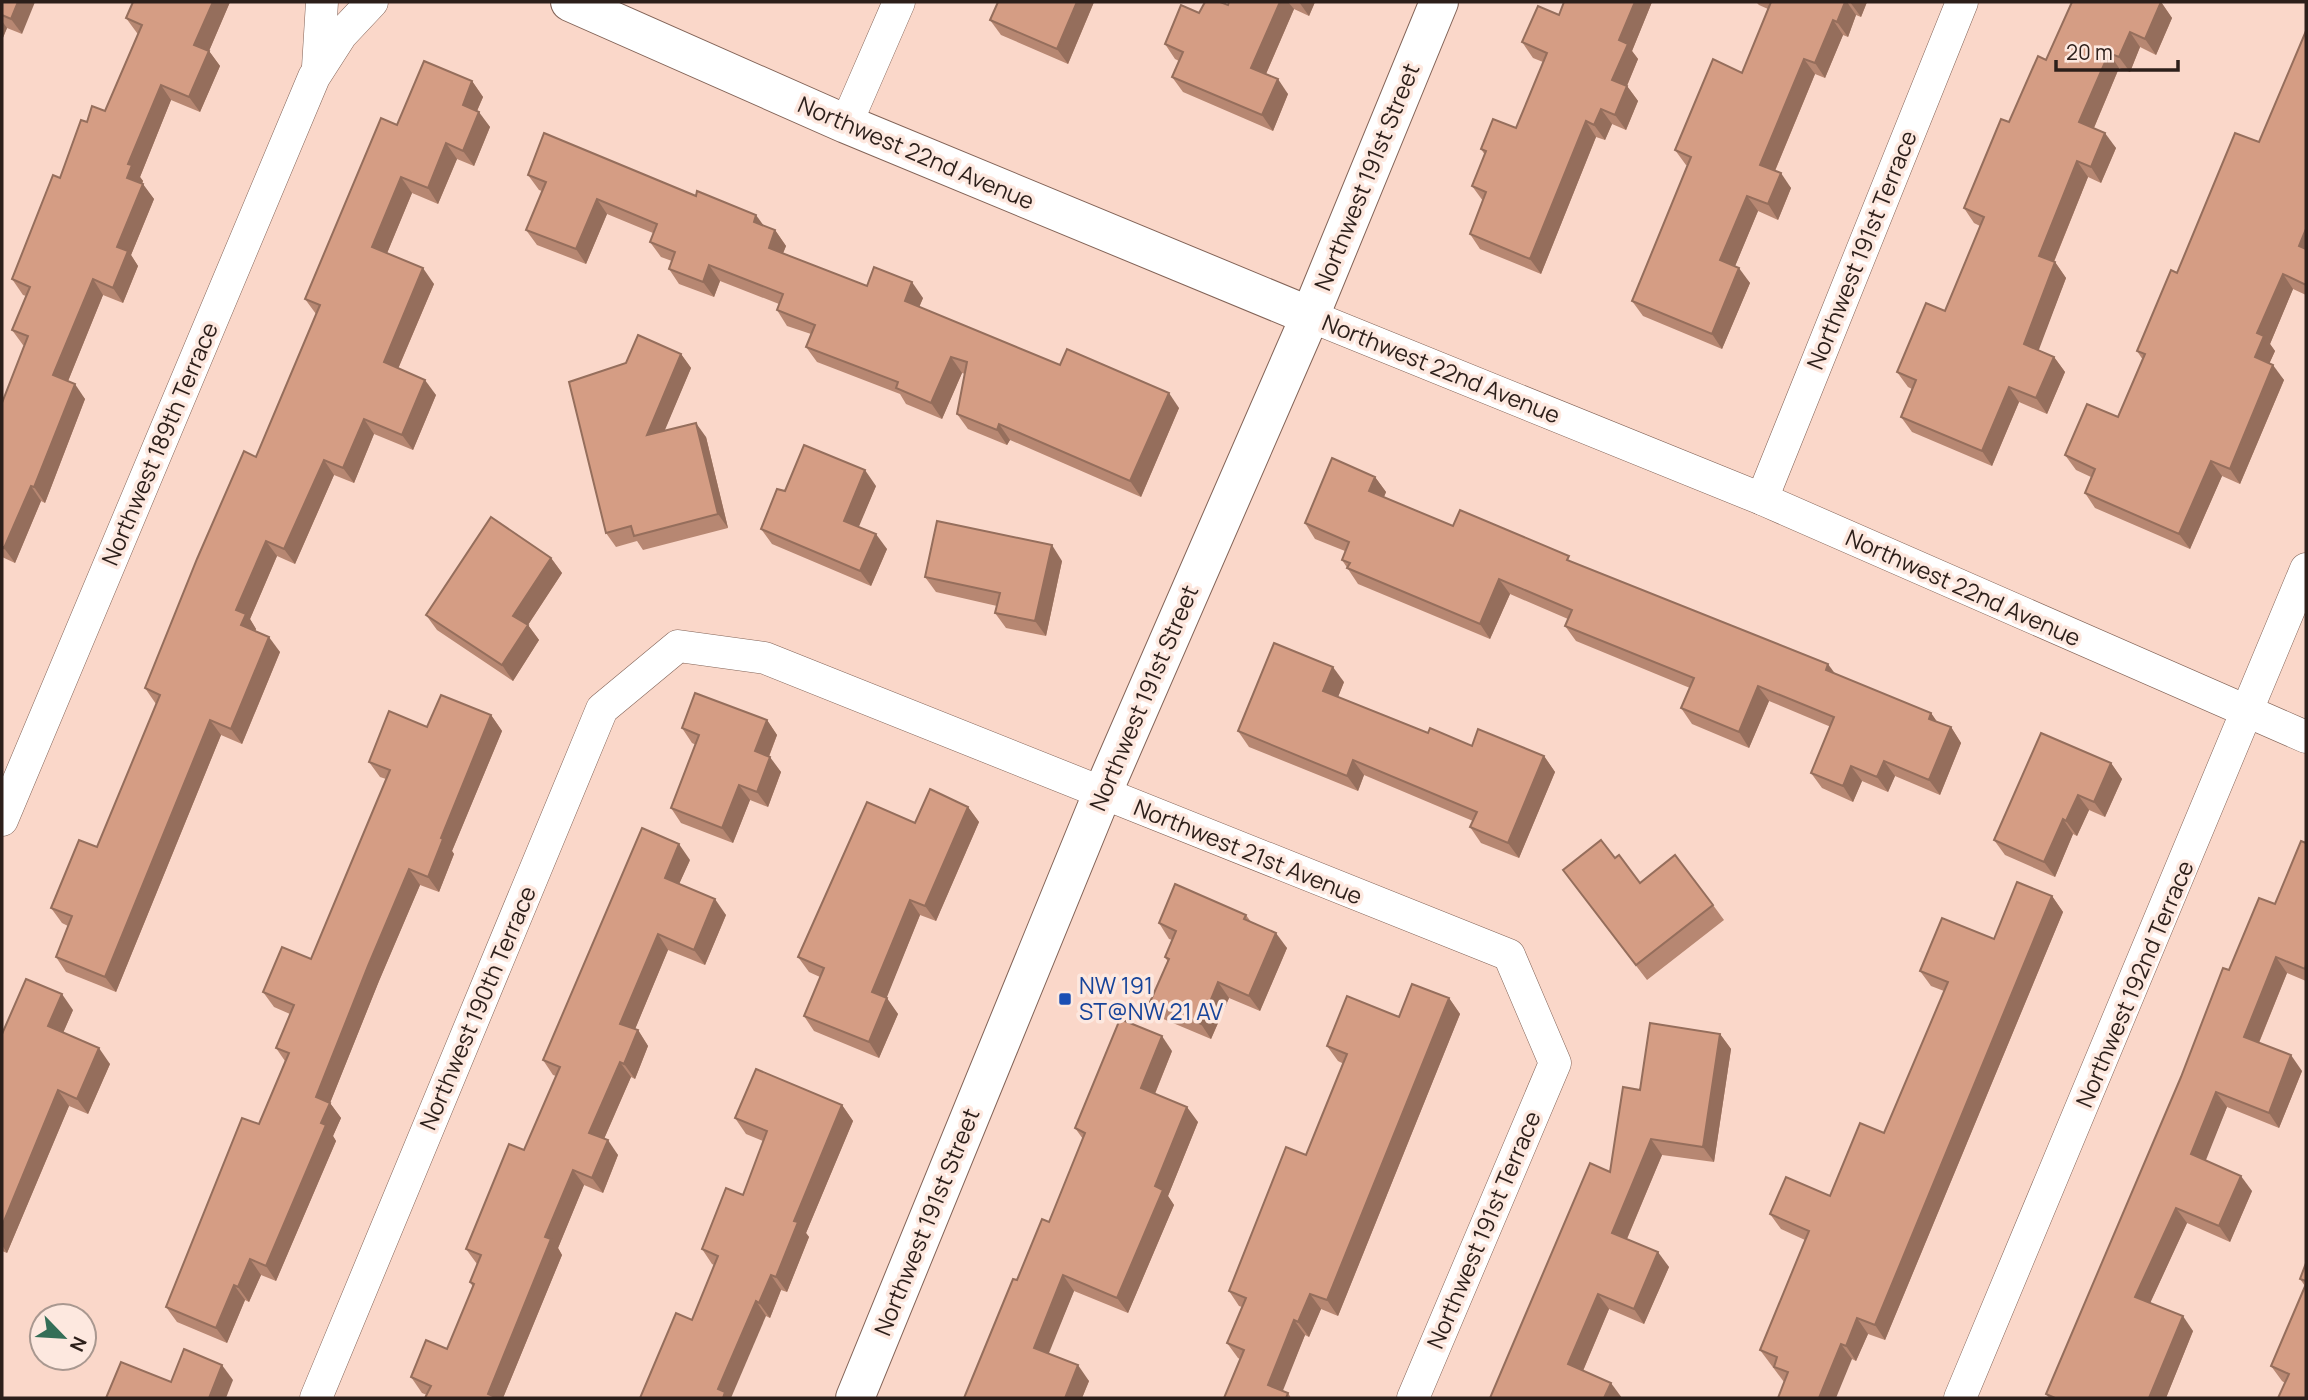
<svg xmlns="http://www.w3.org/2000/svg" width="2308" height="1400" viewBox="0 0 2308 1400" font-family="Manrope,sans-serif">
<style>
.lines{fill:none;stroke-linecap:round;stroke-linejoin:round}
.street-casing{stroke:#826357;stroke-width:33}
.secondary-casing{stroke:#826357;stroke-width:40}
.street{stroke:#fff;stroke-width:32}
.secondary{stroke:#fff;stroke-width:38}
.wall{fill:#b78772}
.shaded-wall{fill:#956e5c}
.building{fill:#d59d84;stroke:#956e5c;stroke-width:2}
.transit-dot{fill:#1a4fb4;stroke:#fde8df;stroke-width:2.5}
.labels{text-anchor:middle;stroke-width:7;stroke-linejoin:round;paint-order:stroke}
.street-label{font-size:23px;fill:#2c1f1a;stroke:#fde8df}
.transit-label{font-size:23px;fill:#164399;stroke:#fde8df;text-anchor:start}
</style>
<rect width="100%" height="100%" fill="#fad7c9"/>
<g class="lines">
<defs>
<g id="street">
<path d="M 318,67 L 322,2"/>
<path d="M 846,124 L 899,2"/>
<path d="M 1310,316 L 1762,499 L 2306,737"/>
<path d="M 1762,499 L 1962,2"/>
<path d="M 2,820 L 314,77 L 341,35 L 372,2"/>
<path d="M 316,1398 L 602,709 L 678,646 L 765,658 L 1509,955 L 1555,1063 L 1413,1398"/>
<path d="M 1960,1398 L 2306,569"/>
</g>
<g id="secondary">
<path d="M 570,2 L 846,124 L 1310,316"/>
<path d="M 855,1398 L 1102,794 L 1310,316 L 1439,2"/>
</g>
</defs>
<use href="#street" class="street-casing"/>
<use href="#secondary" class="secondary-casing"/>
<use href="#street" class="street"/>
<use href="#secondary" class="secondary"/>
</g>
<g class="wall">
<path d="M 2,2 L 22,34 L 7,28 L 2,40 Z"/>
<path d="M 133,2 L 230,2 L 209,51 L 220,66 L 200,112 L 171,100 L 140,177 L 143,181 L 142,184 L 154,199 L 131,255 L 138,266 L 123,303 L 103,295 L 68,381 L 85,399 L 45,503 L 41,501 L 15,563 L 2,557 L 2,403 L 25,346 L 23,345 L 12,330 L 26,296 L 23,295 L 12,279 L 60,178 L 105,111 L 138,34 L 137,33 L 126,18 Z"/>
<path d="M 998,2 L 1094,2 L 1068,64 L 1001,35 L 990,20 Z"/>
<path d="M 1229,2 L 1315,2 L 1309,16 L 1294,9 L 1266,74 L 1288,94 L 1273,131 L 1183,92 L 1172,77 L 1179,61 L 1175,59 L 1165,44 L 1199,13 L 1228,5 Z"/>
<path d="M 1564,2 L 1652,2 L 1632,51 L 1638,59 L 1627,86 L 1638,101 L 1626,130 L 1612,124 L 1605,140 L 1596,137 L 1541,274 L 1480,249 L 1470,234 L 1483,201 L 1472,186 L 1485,155 L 1481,149 L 1516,128 L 1543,62 L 1533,58 L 1522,42 L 1559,15 Z"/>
<path d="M 1756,2 L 1867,2 L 1861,17 L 1856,15 L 1848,37 L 1843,35 L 1825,78 L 1815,74 L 1775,171 L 1791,188 L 1778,220 L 1758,211 L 1735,266 L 1750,283 L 1722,349 L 1643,316 L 1632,301 L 1688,166 L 1686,165 L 1675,150 L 1742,73 L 1768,9 L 1759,5 Z"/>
<path d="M 2161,2 L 2172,18 L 2156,55 L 2140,47 L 2130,72 L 2119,68 L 2094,128 L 2116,148 L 2101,183 L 2088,177 L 2054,262 L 2055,262 L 2066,278 L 2038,350 L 2054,357 L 2065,372 L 2047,414 L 2019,402 L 1992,466 L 1912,432 L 1901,417 L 1912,389 L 1908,387 L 1897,372 L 1945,311 L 1980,226 L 1974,223 L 1964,208 L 2009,122 Z"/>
<path d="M 2306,31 L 2306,295 L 2293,289 L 2270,344 L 2275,351 L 2269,364 L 2284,380 L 2240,484 L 2222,476 L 2190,549 L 2095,508 L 2085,493 L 2091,477 L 2076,470 L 2065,455 L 2118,417 L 2143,360 L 2137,351 L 2177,273 L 2259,142 Z"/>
<path d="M 472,81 L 483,97 L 477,111 L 490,127 L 474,166 L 457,159 L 438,204 L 412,193 L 387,253 L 434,284 L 398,369 L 436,395 L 413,450 L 374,434 L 354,483 L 334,475 L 295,564 L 277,556 L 250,619 L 256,629 L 255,631 L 280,652 L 242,744 L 221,735 L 116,992 L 66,972 L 56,957 L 68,926 L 62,923 L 51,908 L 97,847 L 156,704 L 145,688 L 256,457 L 316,314 L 305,299 L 397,125 Z"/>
<path d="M 528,175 L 764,226 L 775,230 L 786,246 L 783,253 L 867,286 L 923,298 L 919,307 L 1060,365 L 1179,408 L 1141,497 L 1010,440 L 1007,445 L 968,429 L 957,414 L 965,374 L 962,373 L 942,419 L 906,404 L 900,394 L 817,362 L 806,347 L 811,334 L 787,326 L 777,310 L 779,304 L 720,281 L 714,297 L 679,284 L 669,269 L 672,261 L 661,257 L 650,242 L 653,233 L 607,214 L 586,264 L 537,245 L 526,230 L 542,191 L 539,190 Z"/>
<path d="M 681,354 L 691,368 L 664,431 L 706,437 L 728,528 L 643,550 L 637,541 L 616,547 L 606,533 Z"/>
<path d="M 1375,477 L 1386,492 L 1384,497 L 1453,526 L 1573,562 L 1835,674 L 1931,713 L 1937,722 L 1951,727 L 1961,743 L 1940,795 L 1895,776 L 1888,792 L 1862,781 L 1853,802 L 1822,788 L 1811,773 L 1831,727 L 1769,701 L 1749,748 L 1692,724 L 1681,708 L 1690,688 L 1576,641 L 1565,626 L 1568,619 L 1510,594 L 1490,639 L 1358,584 L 1342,560 L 1345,551 L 1315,539 L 1305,523 Z"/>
<path d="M 876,486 L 858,527 L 887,549 L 871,586 L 772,544 L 761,529 L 785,491 Z"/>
<path d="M 551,558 L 562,573 L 528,625 L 539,640 L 513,681 L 437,630 L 426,615 Z"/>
<path d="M 1062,561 L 1046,636 L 1006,628 L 995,613 L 997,606 L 936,592 L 925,577 Z"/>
<path d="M 1344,682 L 1338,697 L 1428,733 L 1472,746 L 1544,756 L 1555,772 L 1519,858 L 1481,843 L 1470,827 L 1473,821 L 1364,775 L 1358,791 L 1249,747 L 1238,731 Z"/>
<path d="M 491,715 L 502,731 L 452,851 L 454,854 L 439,892 L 420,885 L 379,981 L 330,1103 L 341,1118 L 333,1136 L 336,1141 L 276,1281 L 261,1275 L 249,1302 L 245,1300 L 227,1343 L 177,1322 L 166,1307 L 259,1124 L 285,1061 L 276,1048 L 290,1014 L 274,1007 L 263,992 L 311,959 L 386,779 L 380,777 L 369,762 L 427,727 Z"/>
<path d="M 767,720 L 777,735 L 769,757 L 781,772 L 768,807 L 750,800 L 733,843 L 681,823 L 671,808 L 696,745 L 692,743 L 682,728 Z"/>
<path d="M 2111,763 L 2122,779 L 2105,817 L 2089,810 L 2077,836 L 2073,834 L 2055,877 L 2005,855 L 1994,840 Z"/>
<path d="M 968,807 L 979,822 L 936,921 L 920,915 L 886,998 L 898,1014 L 879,1058 L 814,1031 L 804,1016 L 820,977 L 809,972 L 798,957 L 915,823 Z"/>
<path d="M 2306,843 L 2306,981 L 2287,973 L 2259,1043 L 2302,1071 L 2279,1128 L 2227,1107 L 2205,1160 L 2252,1191 L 2230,1242 L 2187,1223 L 2150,1303 L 2193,1331 L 2166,1398 L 2049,1398 L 2046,1394 L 2229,970 L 2275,904 Z"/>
<path d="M 1615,858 L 1640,883 L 1713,905 L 1724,920 L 1647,980 L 1563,870 Z"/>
<path d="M 690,860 L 679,884 L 726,915 L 705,965 L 668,950 L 635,1029 L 638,1030 L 648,1046 L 635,1079 L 631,1077 L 604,1139 L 618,1155 L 603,1193 L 584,1185 L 558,1248 L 562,1255 L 503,1398 L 425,1398 L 427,1395 L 422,1393 L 411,1377 L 447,1349 L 473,1287 L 470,1282 L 477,1264 L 466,1249 L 524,1150 L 556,1076 L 553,1075 L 543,1060 Z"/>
<path d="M 2052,896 L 2063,912 L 1885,1340 L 1868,1334 L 1856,1361 L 1852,1359 L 1784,1382 L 1760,1350 L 1805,1240 L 1781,1229 L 1770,1214 L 1830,1196 L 1884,1133 L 1944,991 L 1931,986 L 1920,971 L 1994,939 Z"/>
<path d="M 1246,915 L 1251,922 L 1287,948 L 1260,1011 L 1229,998 L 1211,1039 L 1161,1018 L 1150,1002 L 1168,962 L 1165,957 L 1172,940 L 1169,939 L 1159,923 Z"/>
<path d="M 1449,998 L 1460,1014 L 1338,1316 L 1321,1309 L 1309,1337 L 1305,1335 L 1282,1391 L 1288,1393 L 1291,1398 L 1224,1398 L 1240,1359 L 1238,1358 L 1227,1343 L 1242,1307 L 1239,1306 L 1229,1291 L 1306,1155 L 1344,1064 L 1338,1061 L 1327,1046 L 1399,1017 Z"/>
<path d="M 73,1010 L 63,1033 L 110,1064 L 88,1114 L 69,1106 L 7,1253 L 2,1251 L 2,1034 Z"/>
<path d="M 1720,1034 L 1731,1049 L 1714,1162 L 1662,1155 L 1627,1239 L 1669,1267 L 1644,1324 L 1609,1309 L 1583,1371 L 1490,1398 L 1610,1172 Z"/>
<path d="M 1172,1051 L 1155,1094 L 1198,1122 L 1168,1196 L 1174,1205 L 1128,1313 L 1074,1291 L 1048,1353 L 1089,1381 L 1082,1398 L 964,1398 L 1017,1280 L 1049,1222 L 1083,1139 L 1075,1128 Z"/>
<path d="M 842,1105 L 853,1121 L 806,1233 L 809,1237 L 787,1292 L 781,1290 L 770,1318 L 766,1316 L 692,1320 L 714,1265 L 712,1264 L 702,1249 L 743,1195 L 763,1141 L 746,1134 L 735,1118 Z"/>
<path d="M 2306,1263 L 2306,1398 L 2282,1381 L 2271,1366 L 2305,1286 L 2300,1279 Z"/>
</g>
<g class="shaded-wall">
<path d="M 18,2 L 35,2 L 22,34 L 11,19 Z"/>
<path d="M 213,2 L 230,2 L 209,51 L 220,66 L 200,112 L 189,97 L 194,45 Z"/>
<path d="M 1077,2 L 1094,2 L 1068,64 L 1057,49 Z"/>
<path d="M 1280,2 L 1288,2 L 1294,9 L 1262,83 L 1251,68 Z"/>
<path d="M 1299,2 L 1315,2 L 1309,16 Z"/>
<path d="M 1635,2 L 1652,2 L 1632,51 L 1638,59 L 1623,95 L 1612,80 L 1619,40 Z"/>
<path d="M 1845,2 L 1847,2 L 1856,15 L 1848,37 L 1837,22 Z"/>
<path d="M 1850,2 L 1867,2 L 1861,17 Z"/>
<path d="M 2161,2 L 2172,18 L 2156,55 L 2145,39 Z"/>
<path d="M 1833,20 L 1843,35 L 1825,78 L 1815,63 Z"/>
<path d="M 2,21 L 7,28 L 2,40 Z"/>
<path d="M 2130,32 L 2140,47 L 2130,72 L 2119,57 Z"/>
<path d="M 2109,53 L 2119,68 L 2090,137 L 2079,122 Z"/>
<path d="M 1804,59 L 1815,74 L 1771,180 L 1760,165 Z"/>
<path d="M 1278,79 L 1288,94 L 1273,131 L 1262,115 Z"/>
<path d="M 472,81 L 483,97 L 473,120 L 463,105 Z"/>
<path d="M 161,85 L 171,100 L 140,177 L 143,181 L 138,193 L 127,178 L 128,164 Z"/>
<path d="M 1627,86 L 1638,101 L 1626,130 L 1615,115 Z"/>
<path d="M 1601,109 L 1612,124 L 1605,140 L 1594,125 Z"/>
<path d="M 479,112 L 490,127 L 474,166 L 463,151 Z"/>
<path d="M 1586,121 L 1596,137 L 1541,274 L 1530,259 Z"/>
<path d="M 2105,133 L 2116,148 L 2101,183 L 2091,167 Z"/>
<path d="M 446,143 L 457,159 L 438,204 L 428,188 Z"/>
<path d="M 2077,161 L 2088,177 L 2050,271 L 2039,256 Z"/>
<path d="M 1781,173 L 1791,188 L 1778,220 L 1768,204 Z"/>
<path d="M 401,177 L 412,193 L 383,263 L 372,247 Z"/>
<path d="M 143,184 L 154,199 L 131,255 L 138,266 L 123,303 L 113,288 L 117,247 Z"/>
<path d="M 1747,196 L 1758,211 L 1731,276 L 1720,260 Z"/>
<path d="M 597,199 L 607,214 L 586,264 L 576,249 Z"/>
<path d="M 756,215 L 767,230 L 754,222 Z"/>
<path d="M 2306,229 L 2306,256 L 2299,246 Z"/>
<path d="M 775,230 L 786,246 L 779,263 L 769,248 Z"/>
<path d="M 2055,262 L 2066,278 L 2035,360 L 2024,344 Z"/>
<path d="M 709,265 L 720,281 L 714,297 L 703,282 Z"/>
<path d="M 423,268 L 434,284 L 394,378 L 384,362 Z"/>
<path d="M 1739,268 L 1750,283 L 1722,349 L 1712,334 Z"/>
<path d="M 2283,274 L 2293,289 L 2270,344 L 2275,351 L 2265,373 L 2255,357 L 2257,333 Z"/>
<path d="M 93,279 L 103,295 L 64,391 L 53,375 Z"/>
<path d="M 912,282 L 923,298 L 915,317 L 905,301 Z"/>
<path d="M 681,354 L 691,368 L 657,449 L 647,435 Z"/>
<path d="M 951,357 L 962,373 L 942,419 L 931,403 Z"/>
<path d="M 2054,357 L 2065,372 L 2047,414 L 2036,398 Z"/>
<path d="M 2273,365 L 2284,380 L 2240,484 L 2230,469 Z"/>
<path d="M 425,380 L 436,395 L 413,450 L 402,435 Z"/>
<path d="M 75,384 L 85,399 L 45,503 L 34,487 Z"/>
<path d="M 2009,387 L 2019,402 L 1992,466 L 1982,451 Z"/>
<path d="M 1169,393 L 1179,408 L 1141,497 L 1130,481 Z"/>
<path d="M 364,419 L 374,434 L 354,483 L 343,468 Z"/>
<path d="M 696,423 L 706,437 L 728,528 L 718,514 Z"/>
<path d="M 999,424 L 1010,440 L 1007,445 L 997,430 Z"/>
<path d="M 324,460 L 334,475 L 295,564 L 284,549 Z"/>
<path d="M 2211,461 L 2222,476 L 2190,549 L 2179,534 Z"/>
<path d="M 865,470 L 876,486 L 855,536 L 844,521 Z"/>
<path d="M 1375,477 L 1386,492 L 1380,506 L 1369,491 Z"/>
<path d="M 31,486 L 41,501 L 15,563 L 4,548 Z"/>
<path d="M 876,534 L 887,549 L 871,586 L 860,571 Z"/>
<path d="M 266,541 L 277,556 L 250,619 L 256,629 L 252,640 L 241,625 L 236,610 Z"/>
<path d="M 1052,545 L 1062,561 L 1046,636 L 1035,621 Z"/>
<path d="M 551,558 L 562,573 L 524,631 L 513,616 Z"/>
<path d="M 1499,579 L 1510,594 L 1490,639 L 1480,624 Z"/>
<path d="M 528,625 L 539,640 L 513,681 L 502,665 Z"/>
<path d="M 269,637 L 280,652 L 242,744 L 231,729 Z"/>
<path d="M 1828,664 L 1839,679 L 1826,670 Z"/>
<path d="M 1333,667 L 1344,682 L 1334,707 L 1323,691 Z"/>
<path d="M 1758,686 L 1769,701 L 1749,748 L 1739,732 Z"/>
<path d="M 1931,713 L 1942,729 L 1929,719 Z"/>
<path d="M 491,715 L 502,731 L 452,851 L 454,854 L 439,892 L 428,877 L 441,838 Z"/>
<path d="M 210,720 L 221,735 L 116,992 L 105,977 Z"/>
<path d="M 767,720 L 777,735 L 765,766 L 755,751 Z"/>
<path d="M 1951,727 L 1961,743 L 1940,795 L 1929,780 Z"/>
<path d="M 1544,756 L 1555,772 L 1519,858 L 1508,843 Z"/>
<path d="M 770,757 L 781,772 L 768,807 L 757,792 Z"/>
<path d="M 1353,760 L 1364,775 L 1358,791 L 1347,776 Z"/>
<path d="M 1884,761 L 1895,776 L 1888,792 L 1877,777 Z"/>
<path d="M 2111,763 L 2122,779 L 2105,817 L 2094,802 Z"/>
<path d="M 1851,766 L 1862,781 L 1853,802 L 1843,786 Z"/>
<path d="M 739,785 L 750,800 L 733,843 L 722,828 Z"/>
<path d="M 2078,795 L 2089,810 L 2077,836 L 2066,821 Z"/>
<path d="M 968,807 L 979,822 L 936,921 L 925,906 Z"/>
<path d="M 2063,819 L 2073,834 L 2055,877 L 2044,862 Z"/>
<path d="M 679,844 L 690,860 L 675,893 L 665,878 Z"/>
<path d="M 409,869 L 420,885 L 379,981 L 328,1108 L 330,1103 L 341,1118 L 333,1136 L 336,1141 L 276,1281 L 266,1266 L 321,1123 L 316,1097 L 368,966 Z"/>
<path d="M 2052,896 L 2063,912 L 1885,1340 L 1875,1325 Z"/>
<path d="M 715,899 L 726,915 L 705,965 L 694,950 Z"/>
<path d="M 910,900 L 920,915 L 883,1007 L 872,992 Z"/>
<path d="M 1276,933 L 1287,948 L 1260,1011 L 1249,996 Z"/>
<path d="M 658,934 L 668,950 L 631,1039 L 620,1024 Z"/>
<path d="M 2276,957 L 2287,973 L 2255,1052 L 2244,1037 Z"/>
<path d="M 1218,982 L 1229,998 L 1211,1039 L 1201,1024 Z"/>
<path d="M 62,994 L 73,1010 L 59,1042 L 48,1026 Z"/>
<path d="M 887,998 L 898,1014 L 879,1058 L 869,1042 Z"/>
<path d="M 1449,998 L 1460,1014 L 1338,1316 L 1327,1300 Z"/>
<path d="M 638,1030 L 648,1046 L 635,1079 L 624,1064 Z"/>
<path d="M 1720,1034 L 1731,1049 L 1714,1162 L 1703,1147 Z"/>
<path d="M 1162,1036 L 1172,1051 L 1151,1103 L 1141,1088 Z"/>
<path d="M 99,1048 L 110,1064 L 88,1114 L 77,1099 Z"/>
<path d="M 2291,1055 L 2302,1071 L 2279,1128 L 2269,1113 Z"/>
<path d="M 620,1062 L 631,1077 L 600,1148 L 589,1133 Z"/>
<path d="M 58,1090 L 69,1106 L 7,1253 L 2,1245 L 2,1226 Z"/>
<path d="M 2216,1092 L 2227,1107 L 2202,1170 L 2191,1154 Z"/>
<path d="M 842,1105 L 853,1121 L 806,1233 L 809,1237 L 787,1292 L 776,1277 L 794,1221 Z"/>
<path d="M 1187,1107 L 1198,1122 L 1168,1196 L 1174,1205 L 1128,1313 L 1117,1298 L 1155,1186 Z"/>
<path d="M 1651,1139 L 1662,1155 L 1623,1248 L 1612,1233 Z"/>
<path d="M 608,1140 L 618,1155 L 603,1193 L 592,1178 Z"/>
<path d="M 573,1170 L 584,1185 L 558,1248 L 562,1255 L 503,1398 L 491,1398 L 488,1394 L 545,1237 Z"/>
<path d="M 2241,1176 L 2252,1191 L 2230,1242 L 2219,1226 Z"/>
<path d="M 2176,1208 L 2187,1223 L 2146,1312 L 2135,1297 Z"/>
<path d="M 1658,1252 L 1669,1267 L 1644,1324 L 1634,1309 Z"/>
<path d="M 250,1259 L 261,1275 L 249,1302 L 238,1287 Z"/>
<path d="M 771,1275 L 781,1290 L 770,1318 L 759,1303 Z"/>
<path d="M 1063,1275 L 1074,1291 L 1045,1363 L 1034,1348 Z"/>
<path d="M 234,1285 L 245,1300 L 227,1343 L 216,1328 Z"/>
<path d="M 1310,1294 L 1321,1309 L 1309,1337 L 1298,1322 Z"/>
<path d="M 1598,1294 L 1609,1309 L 1579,1380 L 1568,1364 Z"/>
<path d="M 756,1301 L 766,1316 L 731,1398 L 723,1398 L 718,1389 Z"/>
<path d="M 2183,1316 L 2193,1331 L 2166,1398 L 2149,1398 Z"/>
<path d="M 1857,1318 L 1868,1334 L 1856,1361 L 1846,1346 Z"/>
<path d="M 1294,1320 L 1305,1335 L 1280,1398 L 1268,1385 Z"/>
<path d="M 1841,1344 L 1852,1359 L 1836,1398 L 1819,1398 Z"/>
<path d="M 222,1365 L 233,1380 L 226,1398 L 209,1398 Z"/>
<path d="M 1078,1365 L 1089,1381 L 1082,1398 L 1065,1398 Z"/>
<path d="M 1611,1383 L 1622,1398 L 1604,1398 Z"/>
</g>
<g class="building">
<path d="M 2,2 L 18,2 L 11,19 L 2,15 Z"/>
<path d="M 133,2 L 213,2 L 194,45 L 209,51 L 189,97 L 161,85 L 128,164 L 132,165 L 127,178 L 143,184 L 117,247 L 128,251 L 113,288 L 93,279 L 53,375 L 75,384 L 34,487 L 31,486 L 4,548 L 2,546 L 2,403 L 28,336 L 12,330 L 30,287 L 12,279 L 53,175 L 60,178 L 81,120 L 87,122 L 92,106 L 105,111 L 142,25 L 126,18 Z"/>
<path d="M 998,2 L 1077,2 L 1057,49 L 990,20 Z"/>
<path d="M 1205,2 L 1220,2 L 1228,5 L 1229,2 L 1280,2 L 1251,68 L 1278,79 L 1262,115 L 1172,77 L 1183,52 L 1165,44 L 1181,5 L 1199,13 Z"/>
<path d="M 1564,2 L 1635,2 L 1619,40 L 1628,44 L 1612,80 L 1627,86 L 1615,115 L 1601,109 L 1594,125 L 1586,121 L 1530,259 L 1470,234 L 1486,192 L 1472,186 L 1486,151 L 1481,149 L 1493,119 L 1516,128 L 1547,53 L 1522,42 L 1538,6 L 1559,15 Z"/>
<path d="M 1771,2 L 1845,2 L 1837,22 L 1833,20 L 1815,63 L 1804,59 L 1760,165 L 1781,173 L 1768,204 L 1747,196 L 1720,260 L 1739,268 L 1712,334 L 1632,301 L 1691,157 L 1675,150 L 1713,59 L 1742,73 Z"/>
<path d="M 2072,2 L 2161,2 L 2145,39 L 2130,32 L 2119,57 L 2109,53 L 2079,122 L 2105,133 L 2091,167 L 2077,161 L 2039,256 L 2055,262 L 2024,344 L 2054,357 L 2036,398 L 2009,387 L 1982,451 L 1901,417 L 1916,380 L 1897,372 L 1926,303 L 1945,311 L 1984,217 L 1964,208 L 2001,119 L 2009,122 L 2038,56 L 2046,60 Z"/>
<path d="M 2306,31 L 2306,229 L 2299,246 L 2306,249 L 2306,285 L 2283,274 L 2257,333 L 2264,336 L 2255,357 L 2273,365 L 2230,469 L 2211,461 L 2179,534 L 2085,493 L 2095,469 L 2065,455 L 2087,404 L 2118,417 L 2145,354 L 2137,351 L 2171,270 L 2177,273 L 2235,133 L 2259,142 Z"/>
<path d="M 424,61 L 472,81 L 463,105 L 479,112 L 463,151 L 446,143 L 428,188 L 401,177 L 372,247 L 423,268 L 384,362 L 425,380 L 402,435 L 364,419 L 343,468 L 324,460 L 284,549 L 266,541 L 236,610 L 246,614 L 241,625 L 269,637 L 231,729 L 210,720 L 105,977 L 56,957 L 72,916 L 51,908 L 79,840 L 97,847 L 160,695 L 145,688 L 197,559 L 244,451 L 256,457 L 320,305 L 305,299 L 381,118 L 397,125 Z"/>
<path d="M 544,133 L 696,196 L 697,191 L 756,215 L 754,222 L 775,230 L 769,248 L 867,286 L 874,267 L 912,282 L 905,301 L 1060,365 L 1067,349 L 1169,393 L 1130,481 L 999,424 L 997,430 L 957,414 L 967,362 L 951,357 L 931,403 L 896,388 L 898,382 L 806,347 L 815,325 L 777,310 L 783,294 L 709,265 L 703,282 L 669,269 L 675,252 L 650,242 L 657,224 L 597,199 L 576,249 L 526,230 L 546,182 L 528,175 Z"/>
<path d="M 638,335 L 681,354 L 647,435 L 696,423 L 718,514 L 634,536 L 631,526 L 606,533 L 569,382 L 626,363 Z"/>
<path d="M 804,445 L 865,470 L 844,521 L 876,534 L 860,571 L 761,529 L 777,489 L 785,491 Z"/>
<path d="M 1332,458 L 1375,477 L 1369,491 L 1453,526 L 1460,510 L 1569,556 L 1567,560 L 1828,664 L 1826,670 L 1931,713 L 1929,719 L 1951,727 L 1929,780 L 1884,761 L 1877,777 L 1851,766 L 1843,786 L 1811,773 L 1834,717 L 1758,686 L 1739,732 L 1681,708 L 1694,678 L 1565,626 L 1572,610 L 1499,579 L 1480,624 L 1347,568 L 1350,563 L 1342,560 L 1349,542 L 1305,523 Z"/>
<path d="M 491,517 L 551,558 L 513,616 L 528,625 L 502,665 L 426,615 Z"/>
<path d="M 937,521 L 1052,545 L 1035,621 L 995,613 L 1000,593 L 925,577 Z"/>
<path d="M 1274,643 L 1333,667 L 1323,691 L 1428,733 L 1430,728 L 1472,746 L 1478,729 L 1544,756 L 1508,843 L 1470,827 L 1477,812 L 1353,760 L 1347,776 L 1238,731 Z"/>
<path d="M 695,693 L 767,720 L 755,751 L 770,757 L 757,792 L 739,785 L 722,828 L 671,808 L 699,735 L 682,728 Z"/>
<path d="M 441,695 L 491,715 L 441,838 L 443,839 L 428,877 L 409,869 L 368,966 L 316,1097 L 330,1103 L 321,1123 L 326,1125 L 266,1266 L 250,1259 L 238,1287 L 234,1285 L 216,1328 L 166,1307 L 242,1118 L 259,1124 L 289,1053 L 276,1048 L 294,1005 L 263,992 L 282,947 L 311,959 L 390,770 L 369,762 L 389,711 L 427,727 Z"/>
<path d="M 2041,733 L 2111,763 L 2094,802 L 2078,795 L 2066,821 L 2063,819 L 2044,862 L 1994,840 Z"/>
<path d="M 930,789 L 968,807 L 925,906 L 910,900 L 872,992 L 887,998 L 869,1042 L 804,1016 L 824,968 L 798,957 L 867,802 L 915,823 Z"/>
<path d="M 642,828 L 679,844 L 665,878 L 715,899 L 694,950 L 658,934 L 620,1024 L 638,1030 L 624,1064 L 620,1062 L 589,1133 L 608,1140 L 592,1178 L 573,1170 L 545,1237 L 551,1239 L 488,1394 L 498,1398 L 425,1398 L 431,1386 L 411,1377 L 426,1340 L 447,1349 L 474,1284 L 470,1282 L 481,1255 L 466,1249 L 509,1144 L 524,1150 L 560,1067 L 543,1060 Z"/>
<path d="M 1601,840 L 1615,858 L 1619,855 L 1640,883 L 1675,855 L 1713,905 L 1636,965 L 1563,870 Z"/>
<path d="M 2301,841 L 2306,843 L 2306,965 L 2305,969 L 2276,957 L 2244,1037 L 2291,1055 L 2269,1113 L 2216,1092 L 2191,1154 L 2241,1176 L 2219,1226 L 2176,1208 L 2135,1297 L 2183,1316 L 2149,1398 L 2055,1398 L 2046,1394 L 2181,1077 L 2223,968 L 2229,970 L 2259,898 L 2275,904 Z"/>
<path d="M 2017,882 L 2052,896 L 1875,1325 L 1857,1318 L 1846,1346 L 1841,1344 L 1819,1398 L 1778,1398 L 1788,1372 L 1774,1367 L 1777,1357 L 1760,1350 L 1809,1231 L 1770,1214 L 1786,1177 L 1830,1196 L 1860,1123 L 1884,1133 L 1948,982 L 1920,971 L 1942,918 L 1994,939 Z"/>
<path d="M 1175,884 L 1246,915 L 1244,919 L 1276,933 L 1249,996 L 1218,982 L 1201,1024 L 1150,1002 L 1169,959 L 1165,957 L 1176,931 L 1159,923 Z"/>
<path d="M 26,979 L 62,994 L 48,1026 L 99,1048 L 77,1099 L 58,1090 L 2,1226 L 2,1034 Z"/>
<path d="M 1412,984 L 1449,998 L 1327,1300 L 1310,1294 L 1298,1322 L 1294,1320 L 1268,1385 L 1288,1393 L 1286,1398 L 1224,1398 L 1244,1350 L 1227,1343 L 1246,1298 L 1229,1291 L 1286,1147 L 1306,1155 L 1347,1054 L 1327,1046 L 1347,996 L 1399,1017 Z"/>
<path d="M 1120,1019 L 1162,1036 L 1141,1088 L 1187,1107 L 1155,1186 L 1163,1190 L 1117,1298 L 1063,1275 L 1034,1348 L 1078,1365 L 1065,1398 L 964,1398 L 1013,1279 L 1017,1280 L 1042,1219 L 1049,1222 L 1085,1133 L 1075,1128 Z"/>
<path d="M 1650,1023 L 1720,1034 L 1703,1147 L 1651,1139 L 1612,1233 L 1658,1252 L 1634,1309 L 1598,1294 L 1568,1364 L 1611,1383 L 1604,1398 L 1490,1398 L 1590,1163 L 1610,1172 L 1623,1087 L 1640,1090 Z"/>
<path d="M 756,1069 L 842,1105 L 794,1221 L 798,1222 L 776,1277 L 771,1275 L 759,1303 L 756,1301 L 718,1389 L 725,1392 L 723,1398 L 640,1398 L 676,1313 L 692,1320 L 718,1256 L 702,1249 L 726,1188 L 743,1195 L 767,1131 L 735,1118 Z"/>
<path d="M 2306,1263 L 2306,1281 L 2300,1279 Z"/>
<path d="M 2306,1284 L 2306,1398 L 2278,1398 L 2289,1374 L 2271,1366 Z"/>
<path d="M 184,1349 L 222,1365 L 209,1398 L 106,1398 L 121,1362 L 171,1382 Z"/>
</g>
<rect class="transit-dot" x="1058" y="992" width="14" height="14" rx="3.5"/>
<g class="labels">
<g class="street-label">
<text transform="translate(916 153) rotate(23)" y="8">Northwest 22nd Avenue</text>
<text transform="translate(1367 177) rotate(-68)" y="8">Northwest 191st Street</text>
<text transform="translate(1862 250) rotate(-68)" y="8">Northwest 191st Terrace</text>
<text transform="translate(1441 369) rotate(22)" y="8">Northwest 22nd Avenue</text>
<text transform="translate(160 444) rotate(-67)" y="8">Northwest 189th Terrace</text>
<text transform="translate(1963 588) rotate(24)" y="8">Northwest 22nd Avenue</text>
<text transform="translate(1144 698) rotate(-67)" y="8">Northwest 191st Street</text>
<text transform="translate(1248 852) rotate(22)" y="8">Northwest 21st Avenue</text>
<text transform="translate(2135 984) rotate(-67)" y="8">Northwest 192nd Terrace</text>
<text transform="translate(478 1008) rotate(-67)" y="8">Northwest 190th Terrace</text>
<text transform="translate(927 1222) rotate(-68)" y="8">Northwest 191st Street</text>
<text transform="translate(1484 1230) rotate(-67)" y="8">Northwest 191st Terrace</text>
</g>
<g class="transit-label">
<text x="1079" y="994">NW 191<tspan x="1079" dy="26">ST@NW 21 AV</tspan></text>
</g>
</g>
<rect width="2308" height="1400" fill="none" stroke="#2c1f1a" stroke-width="7"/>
<g transform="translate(63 1337) rotate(115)"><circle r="33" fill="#fde8df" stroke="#a99890" stroke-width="2"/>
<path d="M0-5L12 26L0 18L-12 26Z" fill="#346e57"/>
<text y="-10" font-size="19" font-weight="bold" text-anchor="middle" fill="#2c1f1a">N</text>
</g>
<path d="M2056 60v10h122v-10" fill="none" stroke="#2c1f1a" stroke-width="3.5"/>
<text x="2066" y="60" font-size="21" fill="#2c1f1a" stroke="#fde8df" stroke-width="5" paint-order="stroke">20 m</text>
</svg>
